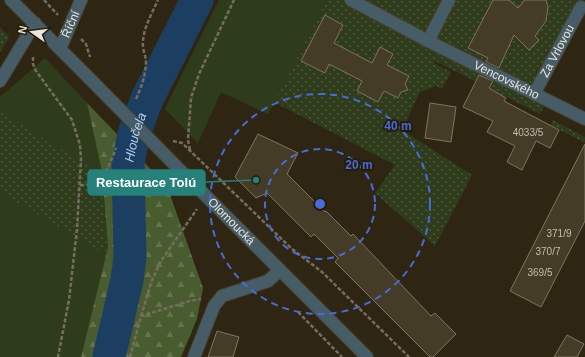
<svg xmlns="http://www.w3.org/2000/svg" width="585" height="357" viewBox="0 0 585 357" font-family="Helvetica,sans-serif">
<style>
.grass{fill:#2e3c1c}
.forest{fill:url(#forest-firs)}
.garden{fill:url(#garden-dots)}
.lines{fill:none;stroke-linecap:round;stroke-linejoin:round}
.river{stroke:#1c3f61;stroke-width:33}
.building{fill:#453c28;stroke:#7e755f}
.minor-casing{stroke:#48412f;stroke-width:14}
.path{stroke:#756e5e;stroke-width:2.5;stroke-dasharray:4 2;stroke-linecap:butt}
.minor{stroke:#465d67;stroke-width:12}
.minor-bridge-casing{stroke:#48412f;stroke-width:14;stroke-linecap:butt}
.minor-bridge{stroke:#465d67;stroke-width:12}
.ring{fill:none;stroke:#466cd8;stroke-width:2;stroke-dasharray:7 5}
.labels{text-anchor:middle;stroke-width:4;stroke-linejoin:round;paint-order:stroke}
.number-label{font-size:10px;fill:#c2bcae}
.street-label{font-size:12px;fill:#ebe6da;stroke:#251d0a}
.water-label{font-size:13px;font-style:italic;fill:#b0d3f6;stroke:#251d0a}
.centre{fill:#466cd8;stroke:#251d0a;stroke-width:2}
.ring-label{font-size:12px;text-anchor:middle;font-weight:bold;fill:#466cd8;stroke:#251d0a;stroke-width:4;stroke-linejoin:round;paint-order:stroke}
.leader{fill:none;stroke:#258179;stroke-width:1.5}
.callout-dot{fill:#258179;stroke:#251d0a;stroke-width:1.5}
.callout{fill:#258179;stroke:#258179;stroke-width:1.5}
.callout-label{font-size:13px;text-anchor:middle;font-weight:bold;fill:#fff}
</style>
<defs>
<pattern id="forest-firs" width="22" height="20" patternUnits="userSpaceOnUse"><rect width="22" height="20" fill="#495c2f"/><path d="M5 1l3.5 6h-7zM16 11l3.5 6h-7z" fill="#63734d"/></pattern>
<pattern id="garden-dots" width="8" height="8" patternUnits="userSpaceOnUse"><rect width="8" height="8" fill="#2e3c1c"/><path d="M2 2h.1M6 6h.1" fill="none" stroke="#4c583c" stroke-width="1.8" stroke-linecap="round"/></pattern>
</defs>
<rect width="100%" height="100%" fill="#2e2613"/>
<g class="grass">
<path d="M 219,0 L 327,0 L 268,114 L 221,92 L 198,143 L 165,109 Z"/>
<path d="M 45,58 L 87,103 L 102,172 L 108,247 L 81,357 L 0,357 L 0,97 Z"/>
</g>
<path class="forest" d="M 87,103 L 167,186 L 203,288 L 197,319 L 181,357 L 81,357 L 108,247 L 102,172 Z"/>
<g class="garden">
<path d="M 327,0 L 583,0 L 535,94 L 547,101 L 540,114 L 435,61 L 434,63 L 451,72 L 442,89 L 436,86 L 420,92 L 402,130 L 472,175 L 435,246 L 375,193 L 395,165 L 274,102 Z"/>
<path d="M 0,27 L 9,37 L 0,53 Z"/>
<path d="M 0,112 L 100,173 L 107,248 L 105,254 L 0,192 Z"/>
<path d="M 553,120 L 585,137 L 585,143 L 551,125 Z"/>
</g>
<g class="lines">
<path class="river" id="s1" d="M 109,357 L 127,280 L 130,257 L 128,163 L 134,134 L 147,99 L 197,0"/>
</g>
<g class="building">
<path d="M 493,0 L 509,0 L 518,8 L 525,0 L 546,0 L 548,7 L 546,21 L 535,36 L 539,40 L 529,50 L 514,35 L 499,68 L 486,62 L 488,58 L 468,48 Z"/>
<path d="M 325,15 L 343,25 L 334,43 L 372,63 L 380,47 L 393,54 L 387,65 L 409,76 L 405,84 L 408,90 L 401,92 L 398,98 L 384,91 L 378,102 L 357,91 L 362,81 L 329,64 L 325,73 L 301,61 Z"/>
<path d="M 479,75 L 493,81 L 489,88 L 506,98 L 504,101 L 559,130 L 550,148 L 536,141 L 522,170 L 507,162 L 515,146 L 487,132 L 493,121 L 463,107 Z"/>
<path d="M 430,103 L 456,107 L 451,142 L 425,138 Z"/>
<path d="M 258,134 L 298,153 L 287,174 L 325,212 L 326,211 L 351,236 L 353,234 L 431,316 L 435,313 L 456,334 L 433,357 L 430,357 L 335,262 L 338,258 L 314,234 L 311,237 L 267,193 L 256,198 L 235,177 Z"/>
<path d="M 585,144 L 585,221 L 541,307 L 510,291 Z"/>
<path d="M 217,331 L 239,337 L 233,357 L 208,357 Z"/>
<path d="M 567,335 L 584,344 L 577,357 L 554,357 Z"/>
</g>
<g class="lines">
<defs>
<g id="minor">
<path d="M 11,0 L 88,77"/>
<path id="s2" d="M 351,0 L 428,41 L 585,119"/>
<path d="M 428,41 L 449,0"/>
<path id="s3" d="M 60,49 L 81,0"/>
<path d="M 0,81 L 35,23"/>
<path id="s4" d="M 534,94 L 581,7"/>
<path id="s5" d="M 177,167 L 367,357"/>
<path d="M 194,357 L 214,306 L 222,296 L 268,281 L 280,270"/>
</g>
</defs>
<use href="#minor" class="minor-casing"/>
<g class="path">
<path d="M 44,0 L 58,15"/>
<path d="M 81,39 L 86,44 L 90,57"/>
<path d="M 33,57 L 33,64 L 36,71 L 72,120 L 80,145 L 81,159 L 77,229 L 69,300 L 58,357"/>
<path d="M 136,99 C 142,86 146,74 146,60 C 145,54 142,48 143,41 C 144,27 152,13 158,0"/>
<path d="M 173,141 L 182,143 L 292,249 L 322,272 L 409,357"/>
<path d="M 190,150 L 188,140 L 191,98 L 199,74 L 234,0"/>
<path d="M 80,185 C 103,186 109,166 116,148"/>
<path d="M 298,312 L 342,357"/>
<path d="M 141,316 L 152,280 L 161,261 L 197,209"/>
<path d="M 130,357 L 141,316 L 190,301 L 201,299"/>
</g>
<use href="#minor" class="minor"/>
<defs>
<path id="minor-bridge" d="M 88,77 L 177,167"/>
</defs>
<use href="#minor-bridge" class="minor-bridge-casing"/>
<use href="#minor-bridge" class="minor-bridge"/>
</g>
<g class="ring">
<circle cx="320" cy="204" r="55"/>
<circle cx="320" cy="204" r="110"/>
</g>
<g class="labels">
<g class="number-label">
<text x="528" y="136">4033/5</text>
<text x="559" y="237">371/9</text>
<text x="548" y="255">370/7</text>
<text x="540" y="276">369/5</text>
</g>
<g class="street-label">
<text dy="4" stroke="none"><textPath href="#s3" startOffset="27">Říční</textPath></text>
<text dy="4" stroke="none"><textPath href="#s4" startOffset="49">Za Vrlovou</textPath></text>
<text dy="4" stroke="none"><textPath href="#s2" startOffset="175">Vencovského</textPath></text>
<text dy="4" stroke="none"><textPath href="#s5" startOffset="77">Olomoucká</textPath></text>
</g>
<g class="water-label">
<text dy="5" stroke="none"><textPath href="#s1" startOffset="223">Hloučela</textPath></text>
</g>
</g>
<circle cx="320" cy="204" r="6" class="centre"/>
<g class="ring-label">
<text x="398" y="130">40 m</text>
<text x="359" y="169">20 m</text>
</g>
<path class="leader" d="M256 180L205 182"/>
<circle class="callout-dot" cx="256" cy="180" r="4"/>
<rect class="callout" x="88" y="170" width="117" height="25" rx="4"/>
<g class="callout-label">
<text x="146" y="187">Restaurace Tolú</text>
</g>
<g transform="translate(32 32) rotate(284)" stroke="#251d0a" stroke-width="3" paint-order="stroke">
<path d="M0-3L7 15L0 10L-7 15Z" fill="#ebe6da"/>
<text y="-6" font-size="11" font-weight="bold" text-anchor="middle" fill="#ebe6da">N</text>
</g>
</svg>
